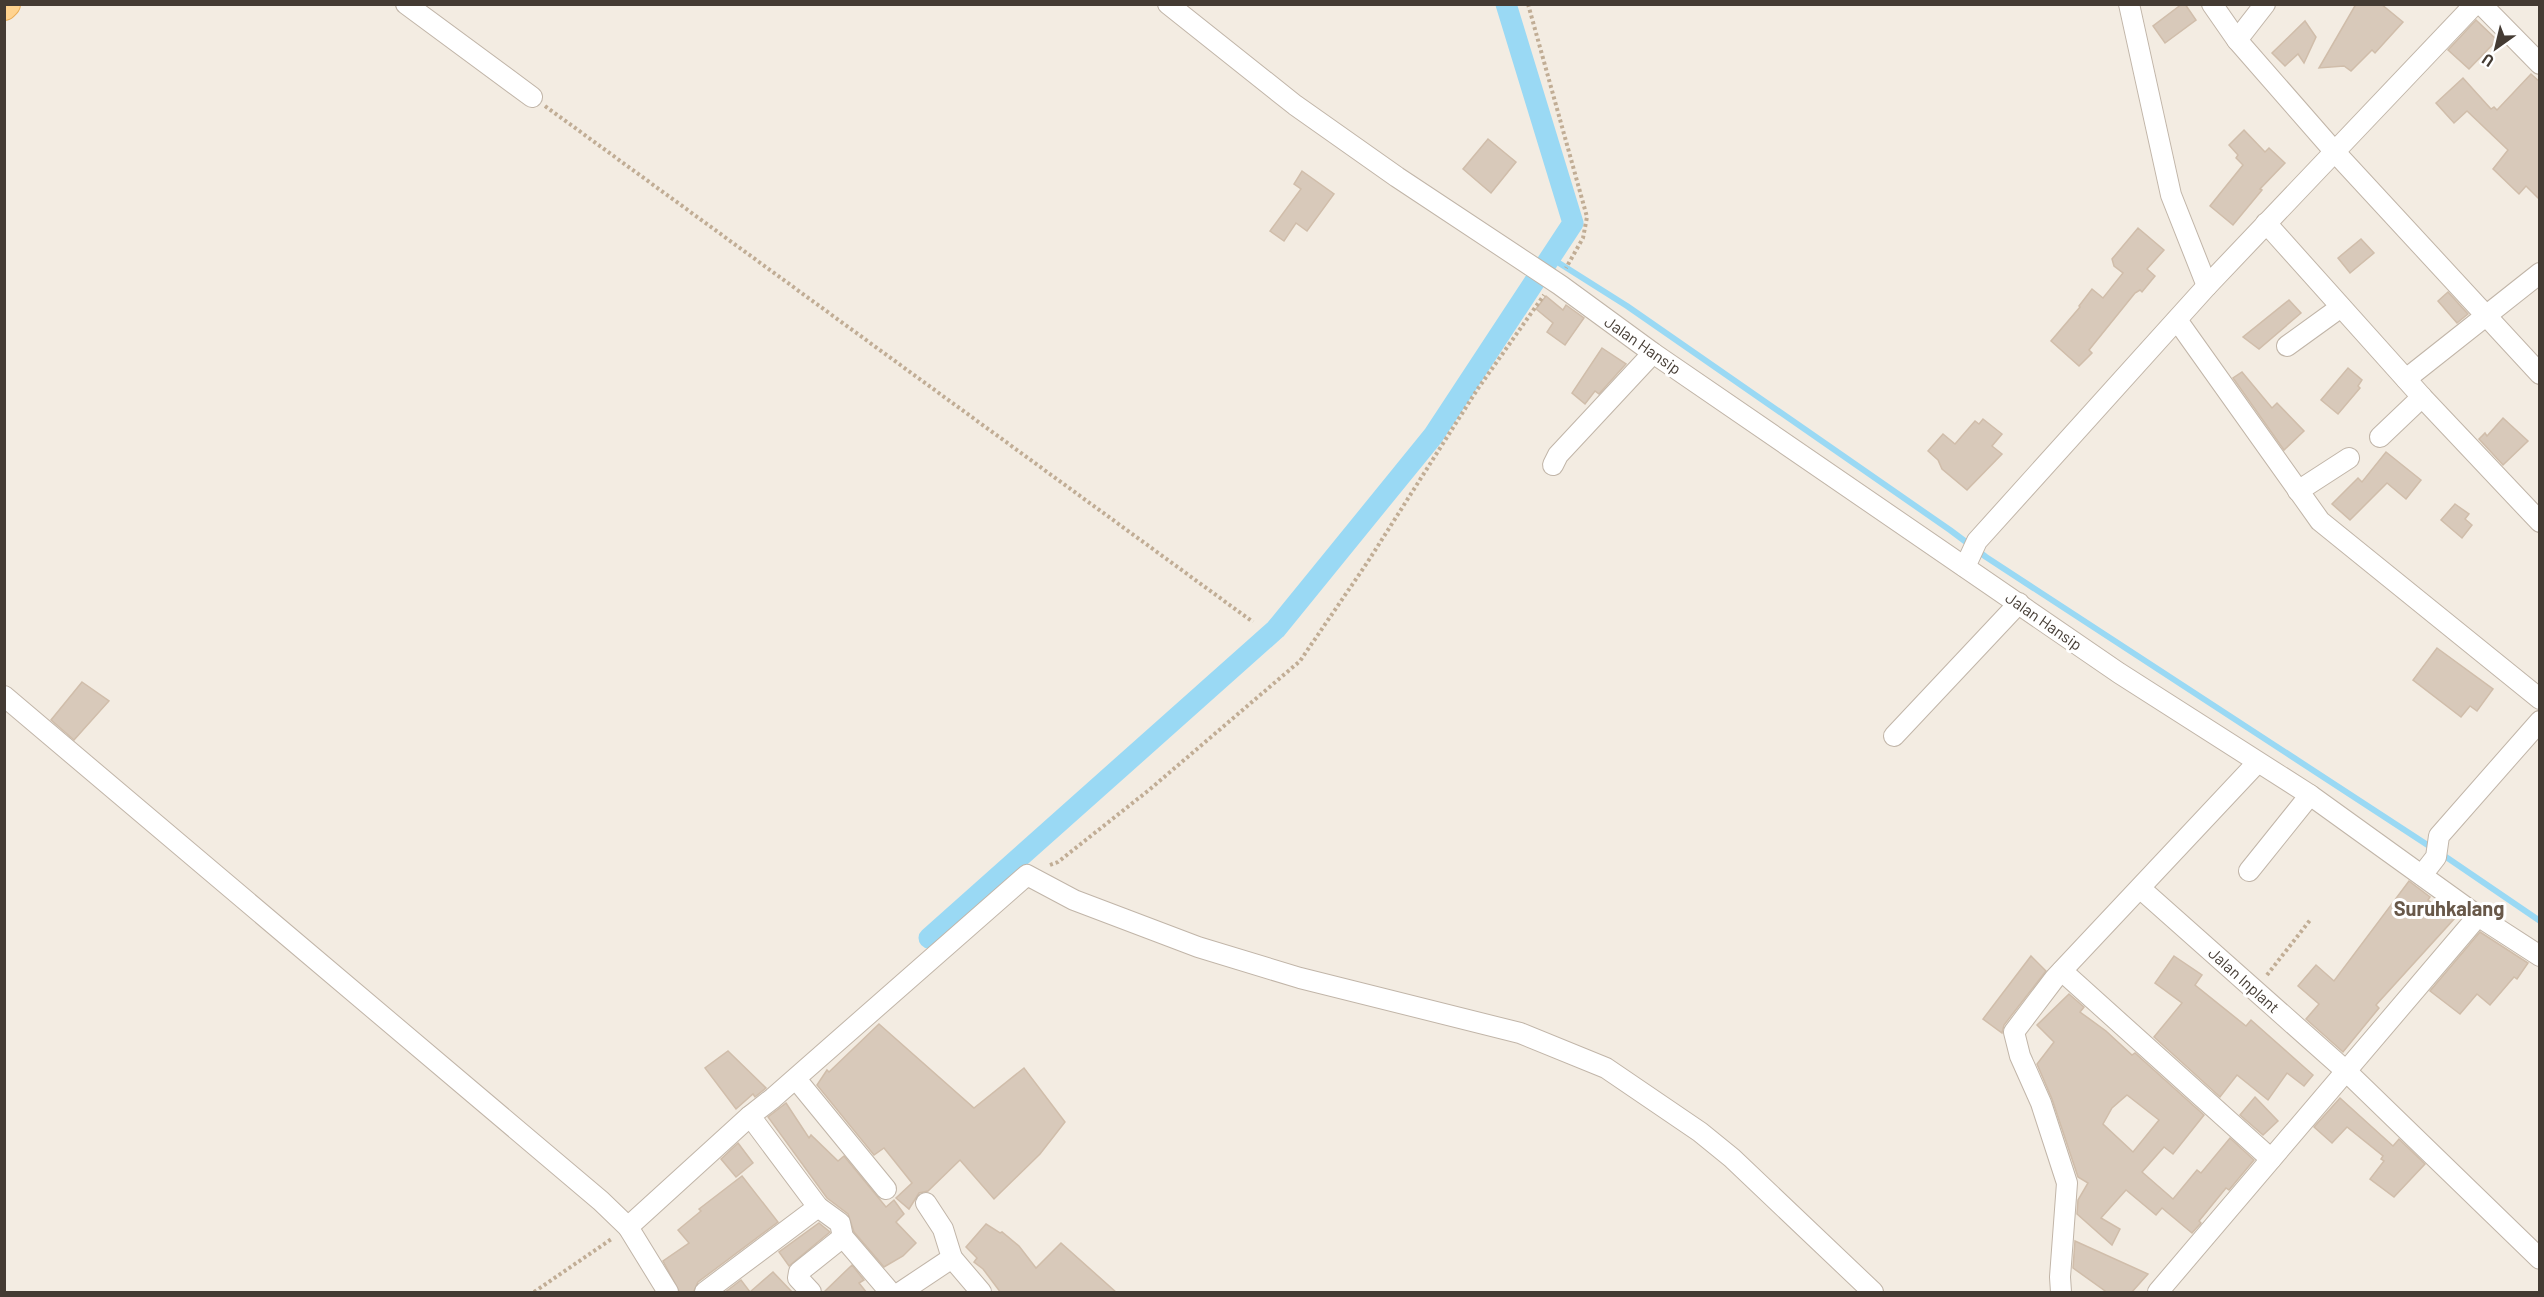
<svg xmlns="http://www.w3.org/2000/svg" width="2544" height="1297" viewBox="0 0 2544 1297" font-family="Barlow,sans-serif">
<style>
.lines{fill:none;stroke-linecap:round;stroke-linejoin:round}
.stream{stroke:#9ad9f4;stroke-width:6}
.canal{stroke:#9ad9f4;stroke-width:21}
.building{fill:#d8c9ba;stroke:#d0bdaa;stroke-width:1.5;fill-rule:evenodd}
.minor-casing{stroke:#c1b5a8;stroke-width:22}
.major-casing{stroke:#ebae58;stroke-width:28}
.path{stroke:#c1ad95;stroke-width:4;stroke-dasharray:3 3;stroke-linecap:butt}
.minor{stroke:#fff;stroke-width:20}
.major{stroke:#ffd38f;stroke-width:26}
.labels{text-anchor:middle;stroke-width:6;stroke-linejoin:round;paint-order:stroke}
.street-label{font-size:16px;fill:#443b33;stroke:#fff}
.quarter-label{font-size:20px;font-weight:bold;fill:#685849;stroke:#fff}
</style>
<rect width="100%" height="100%" fill="#f3ece2"/>
<g class="lines">
<path class="stream" d="M 1551,258 L 1627,306 L 1950,530 L 1986,557 L 2449,859 L 2540,921"/>
<path class="canal" d="M 929,938 L 1276,629 L 1433,436 L 1573,223 L 1506,4"/>
</g>
<g class="building">
<path d="M 2182,4 L 2185,4 L 2196,20 L 2165,43 L 2153,26 Z"/>
<path d="M 2356,4 L 2381,4 L 2403,22 L 2375,53 L 2372,50 L 2351,71 L 2344,66 L 2319,68 Z"/>
<path d="M 2476,20 L 2497,40 L 2469,69 L 2448,50 Z"/>
<path d="M 2305,21 L 2316,37 L 2304,63 L 2298,54 L 2285,66 L 2272,53 Z"/>
<path d="M 2531,74 L 2540,82 L 2540,200 L 2526,186 L 2519,194 L 2493,169 L 2508,150 L 2467,111 L 2454,123 L 2436,103 L 2463,78 L 2491,109 L 2494,107 L 2497,110 Z"/>
<path d="M 2244,130 L 2265,152 L 2269,148 L 2285,163 L 2260,189 L 2262,190 L 2233,225 L 2210,206 L 2243,165 L 2236,158 L 2238,155 L 2229,145 Z"/>
<path d="M 1488,139 L 1516,162 L 1491,193 L 1463,169 Z"/>
<path d="M 1302,171 L 1334,194 L 1307,231 L 1296,223 L 1284,241 L 1270,231 L 1301,189 L 1294,184 Z"/>
<path d="M 2138,228 L 2164,250 L 2147,269 L 2155,276 L 2142,292 L 2140,290 L 2135,293 L 2089,350 L 2092,353 L 2079,366 L 2051,341 L 2080,307 L 2079,306 L 2092,289 L 2103,298 L 2123,273 L 2114,266 L 2112,259 Z"/>
<path d="M 2361,239 L 2374,253 L 2350,273 L 2338,258 Z"/>
<path d="M 2448,292 L 2468,314 L 2457,323 L 2438,301 Z"/>
<path d="M 1546,296 L 1563,310 L 1566,305 L 1584,318 L 1565,345 L 1547,332 L 1553,323 L 1536,309 Z"/>
<path d="M 2289,300 L 2301,313 L 2259,349 L 2243,337 Z"/>
<path d="M 1602,348 L 1626,364 L 1599,394 L 1595,391 L 1585,404 L 1572,393 Z"/>
<path d="M 2348,368 L 2362,380 L 2358,386 L 2360,388 L 2338,414 L 2321,400 Z"/>
<path d="M 2242,372 L 2272,408 L 2277,403 L 2304,431 L 2284,450 L 2233,378 Z"/>
<path d="M 2503,418 L 2528,441 L 2503,465 L 2479,439 L 2485,433 L 2487,436 Z"/>
<path d="M 1983,419 L 2002,434 L 1992,446 L 2002,454 L 1967,490 L 1942,469 L 1938,460 L 1928,451 L 1943,434 L 1955,444 L 1975,421 L 1979,424 Z"/>
<path d="M 2386,452 L 2421,480 L 2406,499 L 2387,483 L 2350,520 L 2332,504 L 2358,478 L 2362,482 Z"/>
<path d="M 2455,504 L 2469,514 L 2465,519 L 2472,525 L 2462,538 L 2441,520 Z"/>
<path d="M 2437,648 L 2493,689 L 2477,711 L 2470,706 L 2461,717 L 2413,680 Z"/>
<path d="M 82,682 L 109,701 L 74,740 L 51,720 Z"/>
<path d="M 2409,881 L 2430,897 L 2428,900 L 2454,919 L 2376,1005 L 2379,1008 L 2343,1052 L 2306,1019 L 2319,1004 L 2298,986 L 2316,965 L 2334,981 Z"/>
<path d="M 2480,932 L 2528,963 L 2517,979 L 2514,977 L 2490,1005 L 2477,994 L 2460,1014 L 2430,991 Z"/>
<path d="M 2031,956 L 2046,971 L 2004,1025 L 2002,1033 L 1983,1019 Z"/>
<path d="M 2174,956 L 2202,975 L 2195,985 L 2246,1026 L 2251,1020 L 2313,1075 L 2304,1086 L 2287,1073 L 2268,1100 L 2237,1075 L 2220,1097 L 2154,1037 L 2182,1003 L 2155,983 Z"/>
<path d="M 2069,994 L 2084,1007 L 2080,1012 L 2106,1031 L 2132,1055 L 2135,1053 L 2204,1115 L 2173,1154 L 2164,1147 L 2142,1172 L 2173,1199 L 2197,1170 L 2201,1173 L 2230,1138 L 2254,1160 L 2229,1190 L 2226,1188 L 2199,1221 L 2201,1223 L 2192,1233 L 2162,1208 L 2156,1215 L 2126,1190 L 2101,1218 L 2120,1229 L 2112,1245 L 2077,1214 L 2078,1200 L 2088,1183 L 2078,1177 L 2052,1099 L 2037,1064 L 2054,1042 L 2037,1025 ZM 2127,1095 L 2159,1120 L 2133,1152 L 2103,1124 L 2112,1108 Z"/>
<path d="M 879,1024 L 974,1108 L 1024,1068 L 1065,1122 L 1040,1154 L 994,1199 L 960,1160 L 928,1191 L 919,1193 L 909,1209 L 896,1198 L 912,1183 L 884,1148 L 874,1155 L 817,1085 L 827,1070 L 829,1072 Z"/>
<path d="M 728,1051 L 766,1088 L 755,1097 L 753,1094 L 736,1109 L 705,1068 Z"/>
<path d="M 2255,1097 L 2278,1121 L 2263,1135 L 2240,1115 Z"/>
<path d="M 2340,1098 L 2393,1146 L 2399,1139 L 2425,1164 L 2394,1197 L 2370,1179 L 2384,1161 L 2381,1159 L 2383,1156 L 2347,1127 L 2332,1143 L 2314,1127 Z"/>
<path d="M 786,1103 L 809,1138 L 811,1135 L 838,1161 L 844,1156 L 886,1207 L 894,1200 L 904,1214 L 896,1222 L 916,1243 L 903,1256 L 884,1267 L 854,1232 L 848,1214 L 827,1198 L 768,1117 Z"/>
<path d="M 738,1143 L 753,1163 L 736,1177 L 721,1159 Z"/>
<path d="M 742,1176 L 778,1222 L 698,1282 L 693,1293 L 680,1293 L 663,1261 L 689,1243 L 678,1230 L 701,1211 L 699,1209 Z"/>
<path d="M 819,1223 L 830,1232 L 789,1266 L 779,1252 Z"/>
<path d="M 986,1224 L 1000,1233 L 1002,1232 L 1019,1246 L 1036,1268 L 1061,1243 L 1117,1293 L 1001,1293 L 983,1269 L 974,1262 L 977,1258 L 966,1247 Z"/>
<path d="M 2075,1241 L 2148,1274 L 2131,1293 L 2108,1293 L 2073,1268 Z"/>
<path d="M 852,1265 L 864,1280 L 859,1283 L 867,1293 L 823,1293 Z"/>
<path d="M 773,1272 L 793,1293 L 724,1293 L 741,1280 L 750,1292 Z"/>
</g>
<g class="lines">
<defs>
<g id="minor">
<path d="M 406,4 L 532,97"/>
<path d="M 1168,4 L 1295,105 L 1397,177 L 1560,285 L 1653,353 L 2119,673 L 2310,795 L 2478,916 L 2540,956"/>
<path d="M 2129,4 L 2171,195 L 2207,286"/>
<path d="M 2212,4 L 2237,40 L 2334,151 L 2540,374"/>
<path d="M 2481,4 L 2540,64"/>
<path d="M 2237,40 L 2265,4"/>
<path d="M 2266,223 L 2422,397 L 2540,522"/>
<path d="M 2177,320 L 2320,521 L 2540,699"/>
<path d="M 2287,346 L 2341,307"/>
<path d="M 2406,379 L 2540,273"/>
<path d="M 2380,437 L 2422,397"/>
<path d="M 1553,465 L 1558,455 L 1653,353"/>
<path d="M 2298,491 L 2349,458"/>
<path d="M 1965,567 L 1977,541 L 2207,286 L 2475,4"/>
<path d="M 4,696 L 601,1201 L 628,1227 L 668,1292"/>
<path d="M 1894,736 L 2019,603"/>
<path d="M 2249,871 L 2310,795"/>
<path d="M 2422,875 L 2436,857 L 2439,836 L 2540,721"/>
<path d="M 2141,889 L 2346,1071 L 2540,1259"/>
<path d="M 2062,971 L 2271,1159"/>
<path d="M 796,1079 L 886,1189"/>
<path d="M 628,1227 L 750,1116"/>
<path d="M 952,1258 L 981,1292"/>
<path d="M 705,1292 L 818,1207"/>
<path d="M 811,1292 L 798,1278 L 799,1272 L 843,1237"/>
<path d="M 890,1292 L 843,1237 L 840,1223 L 818,1207 L 750,1116 L 773,1098 L 1027,875 L 1074,900 L 1198,947 L 1300,978 L 1520,1033 L 1606,1068 L 1700,1132 L 1732,1158 L 1873,1292"/>
<path d="M 901,1292 L 952,1258 L 943,1229 L 926,1203"/>
<path d="M 2061,1292 L 2060,1277 L 2067,1183 L 2041,1103 L 2020,1056 L 2014,1032 L 2055,978 L 2257,763"/>
<path d="M 2158,1292 L 2478,916"/>
</g>
<path id="major" d="M 4,7 L 7,4"/>
</defs>
<use href="#minor" class="minor-casing"/>
<use href="#major" class="major-casing"/>
<g class="path">
<path d="M 1528,4 L 1587,217 L 1583,238 L 1566,268"/>
<path d="M 545,106 L 1253,622"/>
<path d="M 1050,865 L 1058,862 L 1149,790 L 1300,661 L 1367,563 L 1477,390 L 1544,295"/>
<path d="M 2267,975 L 2311,919"/>
<path d="M 534,1292 L 613,1238"/>
</g>
<use href="#minor" class="minor"/>
<use href="#major" class="major"/>
</g>
<g class="labels">
<g class="street-label">
<text transform="translate(1643 345) rotate(35)" y="6">Jalan Hansip</text>
<text transform="translate(2044 621) rotate(35)" y="6">Jalan Hansip</text>
<text transform="translate(2244 980) rotate(42)" y="6">Jalan Inplant</text>
</g>
<g class="quarter-label">
<text x="2449" y="916">Suruhkalang</text>
</g>
</g>
<rect width="2544" height="1297" fill="none" stroke="#443b33" stroke-width="12"/>
<g transform="translate(2496 48) rotate(214)" stroke="#ffffff" stroke-width="4.5" paint-order="stroke">
<path d="M0-4.5L10 22L0 15L-10 22Z" fill="#443b33"/>
<text y="-9" font-size="16" font-weight="bold" text-anchor="middle" fill="#443b33">U</text>
</g>
</svg>
